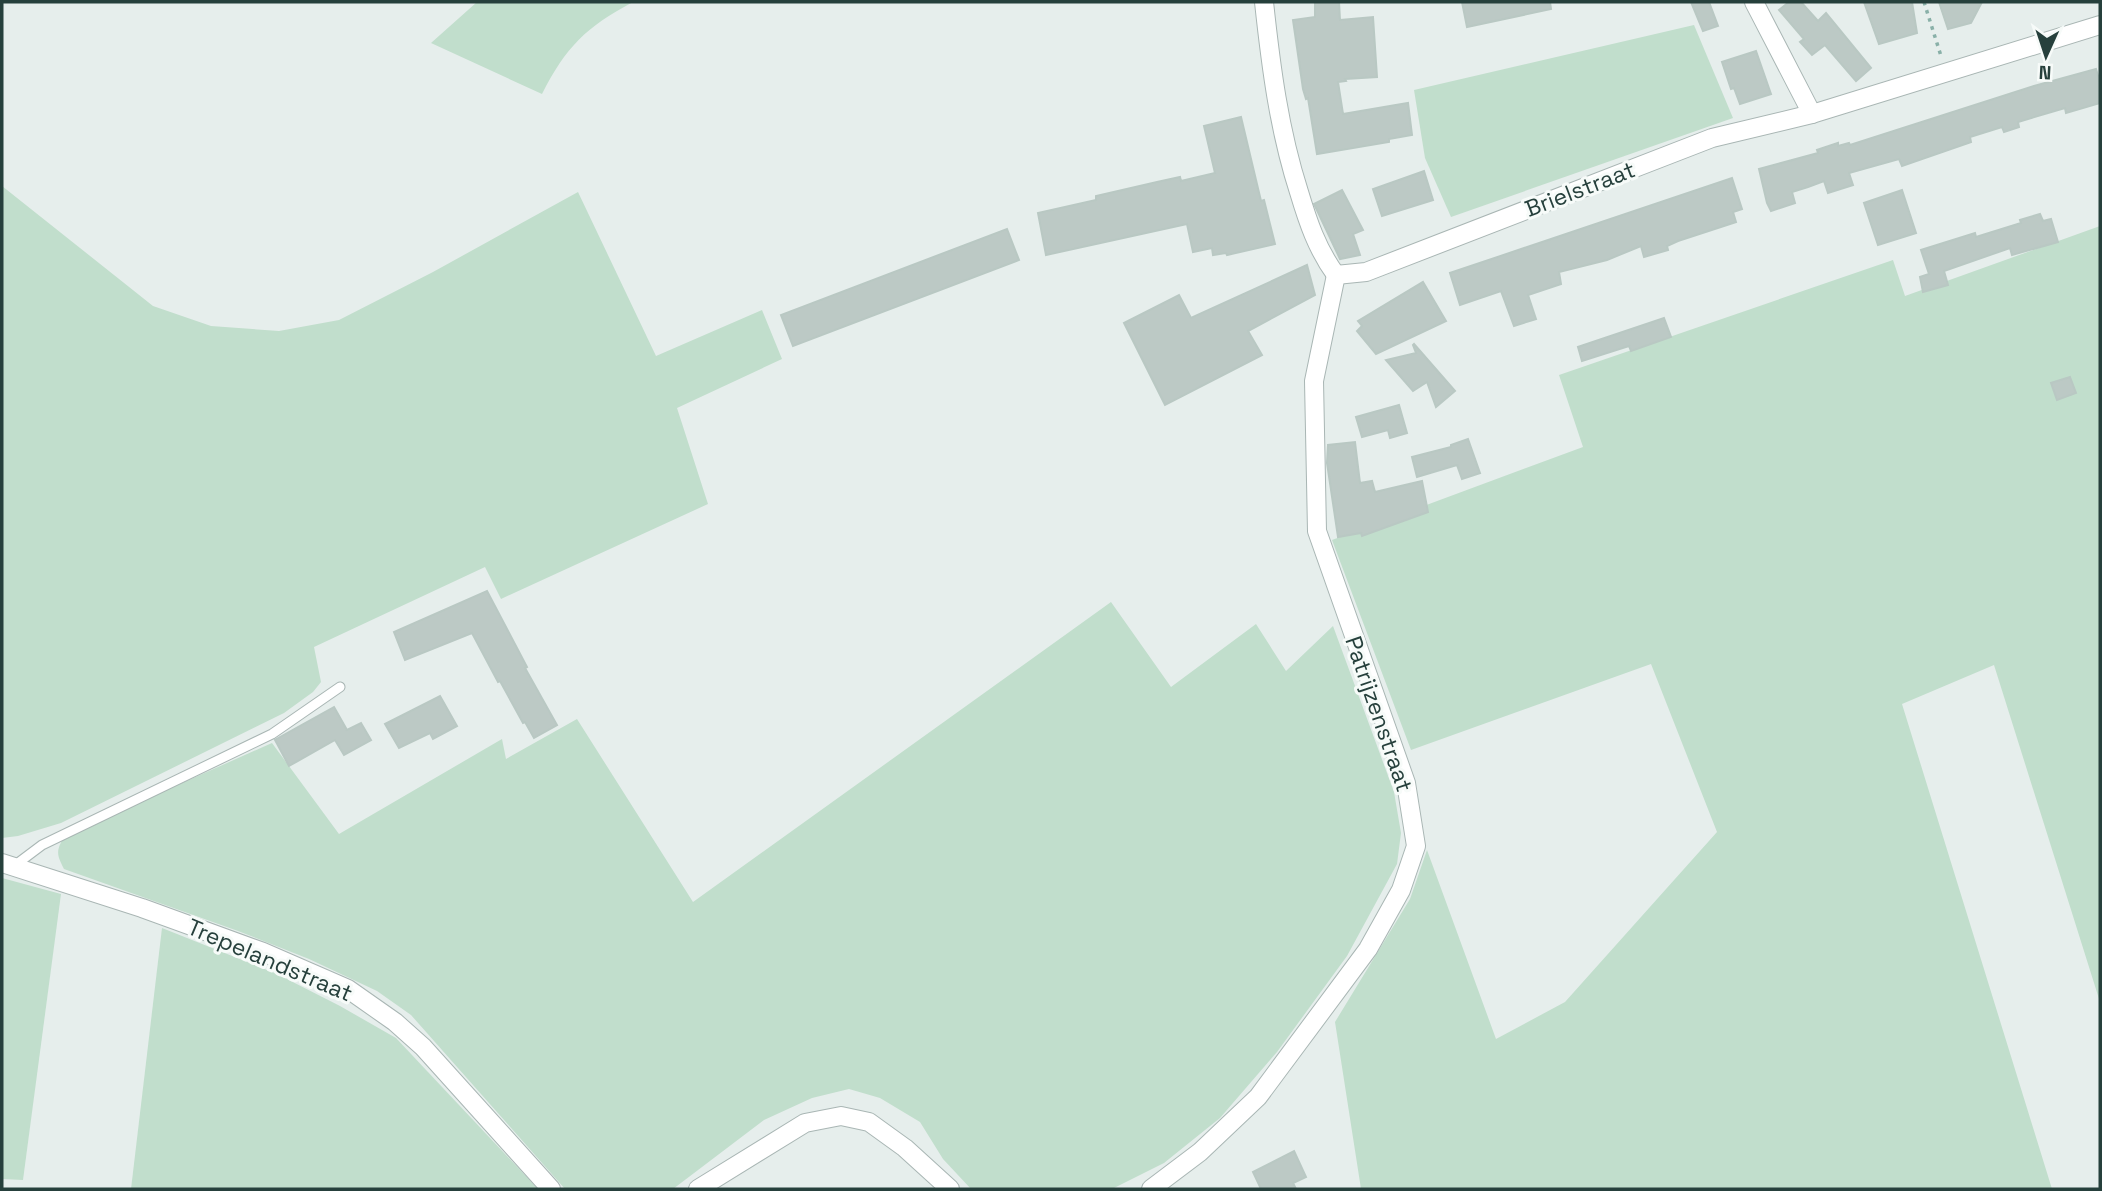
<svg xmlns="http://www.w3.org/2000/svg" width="2102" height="1191" viewBox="0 0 2102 1191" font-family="'Space Grotesk',sans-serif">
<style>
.green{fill:#c1decc}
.building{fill:#bcc9c5;stroke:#b9c8c3;stroke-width:2}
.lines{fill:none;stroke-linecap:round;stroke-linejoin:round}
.service-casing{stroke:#a9b6b4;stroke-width:11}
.minor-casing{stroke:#a9b6b4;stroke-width:20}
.path{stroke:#89b0a8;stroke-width:3.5;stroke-dasharray:3.5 5;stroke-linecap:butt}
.service{stroke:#fff;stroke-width:9}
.minor{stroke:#fff;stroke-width:18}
.labels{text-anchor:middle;stroke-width:6;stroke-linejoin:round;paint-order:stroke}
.street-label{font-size:23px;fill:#26403c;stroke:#f7fbf9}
</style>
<rect width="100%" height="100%" fill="#e6eeec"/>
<g class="green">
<path d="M 477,2 L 633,2 C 586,27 566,47 542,94 L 431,43 Z"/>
<path d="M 1694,25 L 1733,118 L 1451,217 L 1425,158 L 1414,90 Z"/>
<path d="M 2,186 L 153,306 L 211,326 L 279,331 L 339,320 L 433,272 L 578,192 L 656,356 L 762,310 L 782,359 L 677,408 L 708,504 L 501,599 L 485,567 L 314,647 L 321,682 L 313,692 L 284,713 L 61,823 L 18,836 L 2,838 Z"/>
<path d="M 2100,226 L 2100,1002 L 1994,665 L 1902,704 L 2052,1189 L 1361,1189 L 1335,1022 L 1410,899 L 1427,850 L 1496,1039 L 1565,1002 L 1717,832 L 1651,664 L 1411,750 L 1332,540 L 1583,447 L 1559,375 L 1893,260 L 1905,296 Z"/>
<path d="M 1111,602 L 1171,687 L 1256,624 L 1286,671 L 1333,626 L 1394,792 L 1401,833 L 1397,864 L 1347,956 L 1277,1052 L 1220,1118 L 1164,1163 L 1112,1189 L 971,1189 L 943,1159 L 920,1122 L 880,1098 L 849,1089 L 812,1098 L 764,1120 L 673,1189 L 565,1189 L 411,1015 L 377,991 L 309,959 L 238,931 L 64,869 C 56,853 56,851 65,835 L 272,743 L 339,834 L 502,739 L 506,759 L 577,719 L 693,902 Z"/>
<path d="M 2,878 L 61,894 L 23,1180 L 2,1179 Z"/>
<path d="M 162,928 L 277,974 L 340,1006 L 396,1038 L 538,1189 L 131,1189 Z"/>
</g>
<g class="building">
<path d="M 1315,2 L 1339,2 L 1340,20 L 1373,17 L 1377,77 L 1345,79 L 1346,81 L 1338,82 L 1343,114 L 1408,103 L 1412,135 L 1389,139 L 1389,142 L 1317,154 L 1308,98 L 1306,99 L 1303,89 L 1293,20 L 1315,17 Z"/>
<path d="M 1462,2 L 1550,2 L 1551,9 L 1467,27 Z"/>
<path d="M 1691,2 L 1709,2 L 1718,26 L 1703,31 Z"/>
<path d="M 1789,2 L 1801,2 L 1818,21 L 1826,13 L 1871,68 L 1856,81 L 1825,45 L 1812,55 L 1800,42 L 1804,39 L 1779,10 Z"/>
<path d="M 1864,2 L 1912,2 L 1917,33 L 1879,44 Z"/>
<path d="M 1939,2 L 1982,2 L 1971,23 L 1948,29 Z"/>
<path d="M 1756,51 L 1771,94 L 1740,104 L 1734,88 L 1731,89 L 1722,62 Z"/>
<path d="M 2096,69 L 2100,82 L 2100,103 L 2066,113 L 2065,108 L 2018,122 L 2019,127 L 2004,132 L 2002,127 L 1970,137 L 1971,142 L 1902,166 L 1899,159 L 1849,173 L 1853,185 L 1828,193 L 1824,181 L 1808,187 L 1792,192 L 1795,203 L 1771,211 L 1767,203 L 1759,169 L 1818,153 L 1817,150 L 1838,143 L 1838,146 L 1849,143 L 1850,145 L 2034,86 Z"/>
<path d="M 1241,117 L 1261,201 L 1264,200 L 1275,244 L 1227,255 L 1226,253 L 1213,255 L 1212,248 L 1193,252 L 1187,224 L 1046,255 L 1038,213 L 1096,200 L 1096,196 L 1157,182 L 1180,177 L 1181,181 L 1215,173 L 1204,126 Z"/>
<path d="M 1424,171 L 1433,200 L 1382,216 L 1373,189 Z"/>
<path d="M 1732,178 L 1742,209 L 1733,212 L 1736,222 L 1678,241 L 1667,246 L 1668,250 L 1644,257 L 1641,246 L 1607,260 L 1559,272 L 1561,284 L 1528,295 L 1536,319 L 1514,326 L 1501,291 L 1460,305 L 1450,273 Z"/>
<path d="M 1342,190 L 1363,230 L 1353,234 L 1360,255 L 1340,259 L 1314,204 Z"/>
<path d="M 1902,190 L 1916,233 L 1878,245 L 1864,203 Z"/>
<path d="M 2040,214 L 2043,221 L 2051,219 L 2058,242 L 2012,255 L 2010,248 L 1944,271 L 1948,285 L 1923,292 L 1920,277 L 1929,274 L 1921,250 L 1975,233 L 1976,237 L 2021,223 L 2020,220 Z"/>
<path d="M 1007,229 L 1019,260 L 793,346 L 781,315 Z"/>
<path d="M 1307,265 L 1315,295 L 1248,331 L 1262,355 L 1165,405 L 1124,323 L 1179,295 L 1191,318 Z"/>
<path d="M 1423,282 L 1446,321 L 1376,354 L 1357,331 L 1362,326 L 1358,321 Z"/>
<path d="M 1664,318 L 1671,337 L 1631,351 L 1629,346 L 1582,361 L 1578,347 Z"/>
<path d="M 1414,344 L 1455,391 L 1436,407 L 1427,382 L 1413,391 L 1386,360 L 1416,353 L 1413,345 Z"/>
<path d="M 2070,377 L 2076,393 L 2057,400 L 2051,383 Z"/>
<path d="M 1399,405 L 1407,433 L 1390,438 L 1388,430 L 1362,437 L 1356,417 Z"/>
<path d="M 1468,439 L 1480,473 L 1462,479 L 1457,465 L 1417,477 L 1412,457 L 1451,447 L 1451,445 Z"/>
<path d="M 1355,442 L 1360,483 L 1372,481 L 1375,492 L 1422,481 L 1428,512 L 1362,536 L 1361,533 L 1338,537 L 1327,463 L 1328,445 Z"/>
<path d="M 487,591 L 527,667 L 525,668 L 557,725 L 534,738 L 525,722 L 523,723 L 500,681 L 498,682 L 472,633 L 405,660 L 394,632 Z"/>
<path d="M 440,696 L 457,726 L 433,739 L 430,733 L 399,748 L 385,724 Z"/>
<path d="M 334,707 L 347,730 L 361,723 L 371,740 L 344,755 L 335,740 L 289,766 L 275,740 Z"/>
<path d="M 1294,1151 L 1306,1177 L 1293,1183 L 1296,1189 L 1261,1189 L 1253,1172 Z"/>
</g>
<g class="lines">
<defs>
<path id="service" d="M 14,866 L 42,845 L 272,734 L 340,687"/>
<g id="minor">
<path d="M 1264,2 C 1271,67 1279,130 1299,192 C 1308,222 1317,249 1336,275"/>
<path d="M 1754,2 L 1812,114"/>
<path d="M 1336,275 L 1366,272 L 1712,138 L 1812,114 L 2100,25"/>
<path d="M 2,863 L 142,908 L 263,952 L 348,989 L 395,1022 L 423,1047 L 551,1189"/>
<path d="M 698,1189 L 805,1123 L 841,1116 L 869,1122 L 905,1148 L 950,1189"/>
<path d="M 1151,1189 L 1200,1152 L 1258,1097 L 1368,949 L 1401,890 L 1416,846 L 1406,783 L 1317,531 L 1314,381 L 1336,275"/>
</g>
</defs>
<use href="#service" class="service-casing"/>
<use href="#minor" class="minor-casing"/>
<path class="path" d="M 1924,2 L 1941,56"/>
<use href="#service" class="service"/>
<use href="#minor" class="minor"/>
</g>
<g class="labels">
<g class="street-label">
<text transform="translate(1580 189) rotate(-21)" y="8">Brielstraat</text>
<text transform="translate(1379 714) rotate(71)" y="8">Patrijzenstraat</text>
<text transform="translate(270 960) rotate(23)" y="8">Trepelandstraat</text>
</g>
</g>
<rect width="2102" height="1191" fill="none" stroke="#26403c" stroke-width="7"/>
<g transform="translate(2046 56) rotate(183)" stroke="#f7fbf9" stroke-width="5" paint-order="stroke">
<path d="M0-5L12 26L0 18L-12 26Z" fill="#26403c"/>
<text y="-10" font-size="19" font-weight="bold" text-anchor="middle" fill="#26403c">N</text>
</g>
</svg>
